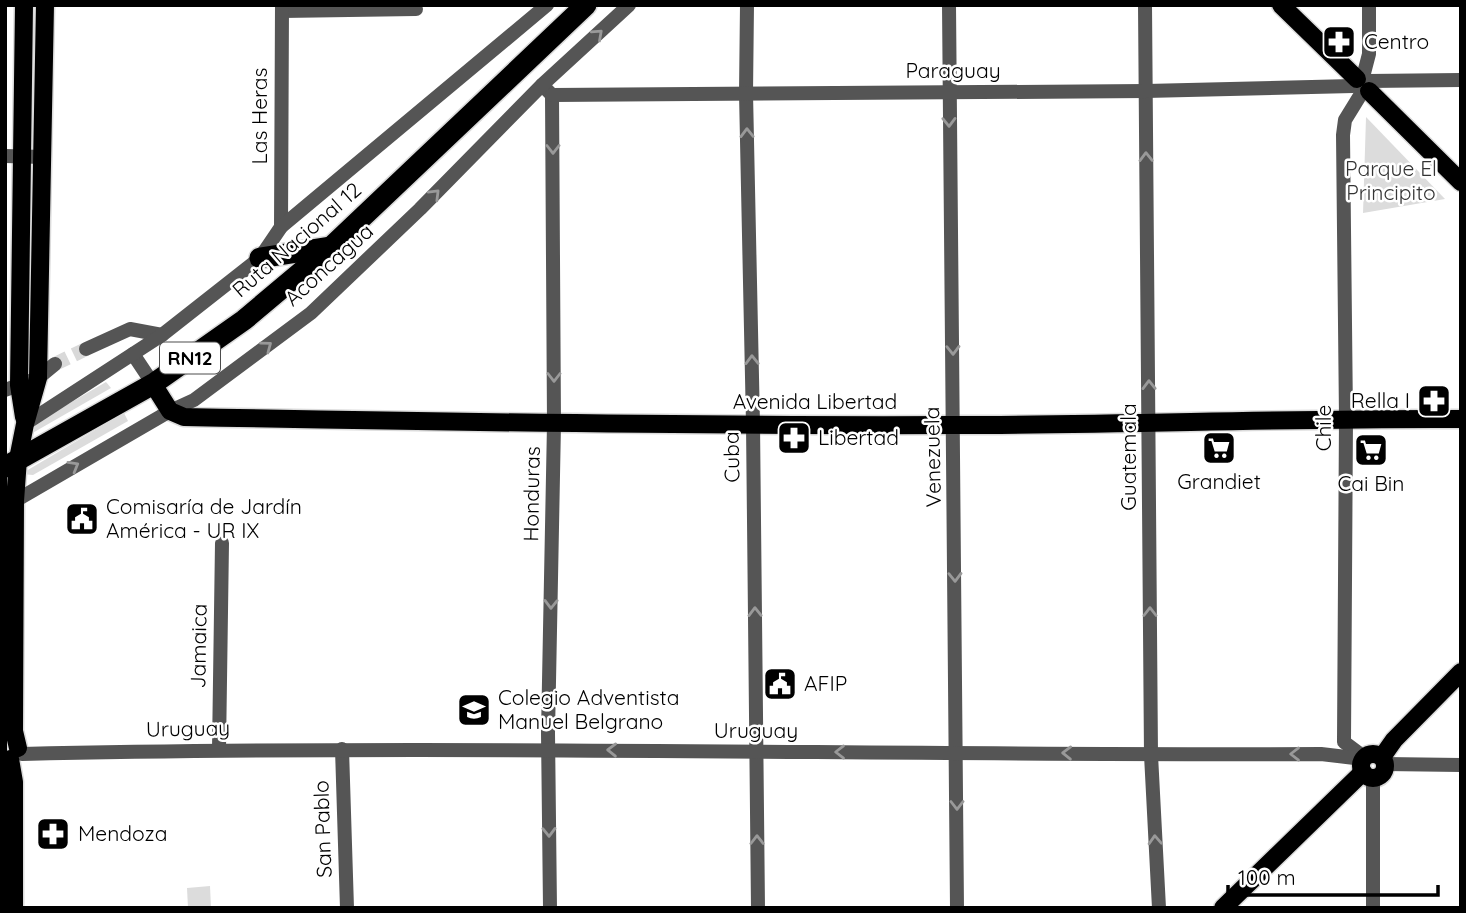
<svg xmlns="http://www.w3.org/2000/svg" width="1466" height="913" viewBox="0 0 1466 913" font-family="Quicksand,sans-serif">
<style>
.green{fill:#dcdcdc}
.lines{fill:none;stroke-linecap:round;stroke-linejoin:round}
.minor-tunnel{stroke:#d9d9d9;stroke-width:14;stroke-dasharray:14 7;stroke-linecap:butt}
.major-casing{stroke:#dbdbdb;stroke-width:21}
.highway-casing{stroke:#dbdbdb;stroke-width:24}
.minor{stroke:#555;stroke-width:14}
.major{stroke:#000;stroke-width:18}
.highway{stroke:#000;stroke-width:21}
.oneway{stroke:#999}
.labels{text-anchor:middle;stroke-width:5;stroke-linejoin:round;paint-order:stroke}
.shield{fill:#fff;stroke:#4c4c4c;stroke-width:2}
.shield-label{font-size:19px;font-weight:bold;fill:#000}
.poi-label{font-size:21px;fill:#000;stroke:#fff;text-anchor:start}
.street-label{font-size:21px;fill:#000;stroke:#fff}
.park-label{font-size:21px;fill:#333;stroke:#fff}
</style>
<rect width="100%" height="100%" fill="#fff"/>
<g class="green">
<path d="M 1366,117 L 1445,199 L 1363,213 Z"/>
<path d="M 106,382 L 111,388 L 29,435 L 32,425 Z"/>
<path d="M 124,413 L 128,421 L 33,475 L 21,474 Z"/>
<path d="M 210,886 L 211,908 L 188,908 L 187,888 Z"/>
</g>
<g class="lines">
<path class="minor-tunnel" d="M 55,364 L 86,349"/>
<defs>
<g id="major">
<path d="M 1281,5 L 1357,79"/>
<path d="M 1369,91 L 1461,182"/>
<path d="M 153,384 L 170,411 L 184,417 C 440,422 697,426 954,425 C 1123,425 1292,418 1461,419"/>
<path d="M 24,417 L 19,385 L 24,5"/>
<path d="M 18,748 L 14,731 L 15,501 L 18,459 L 25,424 L 38,378 L 45,5"/>
<circle cx="1373" cy="766" r="12"/>
<path d="M 1382,757 L 1394,740 L 1461,672"/>
<path d="M 10,759 L 14,782 L 14,908"/>
<path d="M 1223,908 L 1363,772"/>
</g>
<g id="highway">
<path d="M 260,258 L 330,247"/>
<path d="M 5,467 L 153,384 L 244,320 L 332,246 L 586,5"/>
</g>
</defs>
<use href="#major" class="major-casing"/>
<use href="#highway" class="highway-casing"/>
<g class="minor">
<path d="M 747,5 L 746,93 L 753,424 L 758,908"/>
<path d="M 949,5 L 957,908"/>
<path d="M 1145,5 L 1151,755 L 1159,908"/>
<path d="M 282,11 L 416,9"/>
<path d="M 1363,77 L 1369,54 L 1369,5"/>
<path d="M 1368,81 L 1461,80"/>
<path d="M 542,85 L 552,95 L 554,424 L 548,733 L 550,908"/>
<path d="M 1361,94 L 1345,120 L 1343,135 L 1346,418 L 1344,742 L 1364,757"/>
<path d="M 552,95 L 1146,91 L 1353,86"/>
<path d="M 5,156 L 43,157"/>
<path d="M 281,227 L 282,5"/>
<path d="M 86,349 L 130,329 L 162,335"/>
<path d="M 133,354 L 153,384"/>
<path d="M 5,390 L 38,378 L 55,364"/>
<path d="M 25,424 L 162,335 L 260,258 L 281,227 L 547,5"/>
<path d="M 15,501 L 170,411 L 194,400 L 311,313 L 420,209 L 542,85 L 629,5"/>
<path d="M 219,749 L 222,543"/>
<path d="M 342,749 L 347,908"/>
<path d="M 22,754 C 455,744 888,756 1321,754 L 1363,759"/>
<path d="M 1385,764 L 1461,765"/>
<path d="M 1373,777 L 1373,908"/>
</g>
<use href="#major" class="major"/>
<use href="#highway" class="highway"/>
</g>
<defs><path id="oneway-chevron" d="M-2-3.5L2.5 0L-2 3.5" fill="none" stroke-width="1.6" stroke-linecap="round" stroke-linejoin="round" transform="scale(1.75)"/></defs>
<g class="oneway">
<use href="#oneway-chevron" transform="translate(598 34) rotate(-42)"/>
<use href="#oneway-chevron" transform="translate(949 122) rotate(89)"/>
<use href="#oneway-chevron" transform="translate(747 133) rotate(-91)"/>
<use href="#oneway-chevron" transform="translate(553 149) rotate(90)"/>
<use href="#oneway-chevron" transform="translate(1146 157) rotate(-91)"/>
<use href="#oneway-chevron" transform="translate(435 194) rotate(-45)"/>
<use href="#oneway-chevron" transform="translate(267 346) rotate(-37)"/>
<use href="#oneway-chevron" transform="translate(953 350) rotate(89)"/>
<use href="#oneway-chevron" transform="translate(752 360) rotate(-91)"/>
<use href="#oneway-chevron" transform="translate(554 377) rotate(90)"/>
<use href="#oneway-chevron" transform="translate(1149 385) rotate(-91)"/>
<use href="#oneway-chevron" transform="translate(74 466) rotate(-30)"/>
<use href="#oneway-chevron" transform="translate(955 577) rotate(89)"/>
<use href="#oneway-chevron" transform="translate(551 604) rotate(91)"/>
<use href="#oneway-chevron" transform="translate(755 612) rotate(-91)"/>
<use href="#oneway-chevron" transform="translate(1150 612) rotate(-90)"/>
<use href="#oneway-chevron" transform="translate(612 750) rotate(-179)"/>
<use href="#oneway-chevron" transform="translate(840 752) rotate(180)"/>
<use href="#oneway-chevron" transform="translate(1067 753) rotate(-179)"/>
<use href="#oneway-chevron" transform="translate(1295 754) rotate(180)"/>
<use href="#oneway-chevron" transform="translate(957 805) rotate(90)"/>
<use href="#oneway-chevron" transform="translate(549 832) rotate(89)"/>
<use href="#oneway-chevron" transform="translate(757 840) rotate(-90)"/>
<use href="#oneway-chevron" transform="translate(1155 840) rotate(-93)"/>
</g>
<defs>
<symbol id="pharmacy-square" viewBox="-11 -11 22 22"><rect x="-9" y="-9" width="18" height="18" rx="4" fill="#000" stroke="#fff"/><path d="M-2-6h4v4h4v4h-4v4h-4v-4h-4v-4h4Z" fill="#fff"/></symbol>
<symbol id="supermarket-square" viewBox="-11 -11 22 22"><rect x="-9" y="-9" width="18" height="18" rx="4" fill="#000" stroke="#fff"/><path d="M-6-5.5h2.5l.6 2H6L4.5 2H-2.5L-4.4-4H-6ZM-1.5 3.2a1.3 1.3 0 1 0 .1 0ZM3 3.2a1.3 1.3 0 1 0 .1 0Z" fill="#fff"/></symbol>
<symbol id="civic-square" viewBox="-11 -11 22 22"><rect x="-9" y="-9" width="18" height="18" rx="4" fill="#000" stroke="#fff"/><path d="M-.6-6.5H3V-4.5H.6V-3L4-1V1h2V6H-6V1h2V-1L-.6-3ZM-1.2 2.5V6h2.4V2.5Z" fill="#fff"/></symbol>
<symbol id="school-square" viewBox="-11 -11 22 22"><rect x="-9" y="-9" width="18" height="18" rx="4" fill="#000" stroke="#fff"/><path d="M0-5L7-2L0 1L-7-2ZM-4 1L0 2.5L4 1V4Q0 6-4 4Z" fill="#fff"/></symbol>
</defs>
<g fill-rule="evenodd">
<use href="#pharmacy-square" x="1320" y="23" width="38" height="38"/>
<use href="#pharmacy-square" x="1415" y="382" width="38" height="38"/>
<use href="#pharmacy-square" x="775" y="419" width="38" height="38"/>
<use href="#supermarket-square" x="1200" y="429" width="38" height="38"/>
<use href="#supermarket-square" x="1352" y="431" width="38" height="38"/>
<use href="#civic-square" x="63" y="500" width="38" height="38"/>
<use href="#civic-square" x="761" y="665" width="38" height="38"/>
<use href="#school-square" x="455" y="691" width="38" height="38"/>
<use href="#pharmacy-square" x="34" y="815" width="38" height="38"/>
</g>
<g class="labels">
<rect class="shield" x="160" y="342.5" width="60" height="31" rx="5"/>
<g class="shield-label">
<text x="190" y="365">RN12</text>
</g>
<g class="poi-label">
<text x="1364" y="49">Centro</text>
<text x="1410" y="408" text-anchor="end">Rella I</text>
<text x="818" y="445">Libertad</text>
<text x="1219" y="489" text-anchor="middle">Grandiet</text>
<text x="1371" y="491" text-anchor="middle">Cai Bin</text>
<text x="106" y="514">Comisaría de Jardín<tspan x="106" dy="24">América - UR IX</tspan></text>
<text x="804" y="691">AFIP</text>
<text x="498" y="705">Colegio Adventista<tspan x="498" dy="24">Manuel Belgrano</tspan></text>
<text x="78" y="841">Mendoza</text>
</g>
<g class="street-label">
<text x="953" y="78">Paraguay</text>
<text transform="translate(260 116) rotate(-90)" y="7">Las Heras</text>
<text transform="translate(297 240) rotate(-41)" y="7">Ruta Nacional 12</text>
<text transform="translate(329 265) rotate(-42)" y="7">Aconcagua</text>
<text x="815" y="409">Avenida Libertad</text>
<text transform="translate(1324 428) rotate(-90)" y="7">Chile</text>
<text transform="translate(732 457) rotate(-91)" y="7">Cuba</text>
<text transform="translate(933 457) rotate(-91)" y="7">Venezuela</text>
<text transform="translate(1129 457) rotate(-90)" y="7">Guatemala</text>
<text transform="translate(532 494) rotate(-89)" y="7">Honduras</text>
<text transform="translate(199 646) rotate(-89)" y="7">Jamaica</text>
<text transform="translate(188 729) rotate(-1)" y="7">Uruguay</text>
<text x="756" y="738">Uruguay</text>
<text transform="translate(323 829) rotate(-92)" y="7">San Pablo</text>
</g>
<g class="park-label">
<text x="1391" y="176">Parque El<tspan x="1391" dy="24">Principito</tspan></text>
</g>
</g>
<rect width="1466" height="913" fill="none" stroke="#000000" stroke-width="14"/>
<path d="M1228 885v10h210v-10" fill="none" stroke="#000000" stroke-width="3.5"/>
<text x="1238" y="885" font-size="21" fill="#000000" stroke="#ffffff" stroke-width="5" paint-order="stroke">100 m</text>
</svg>
